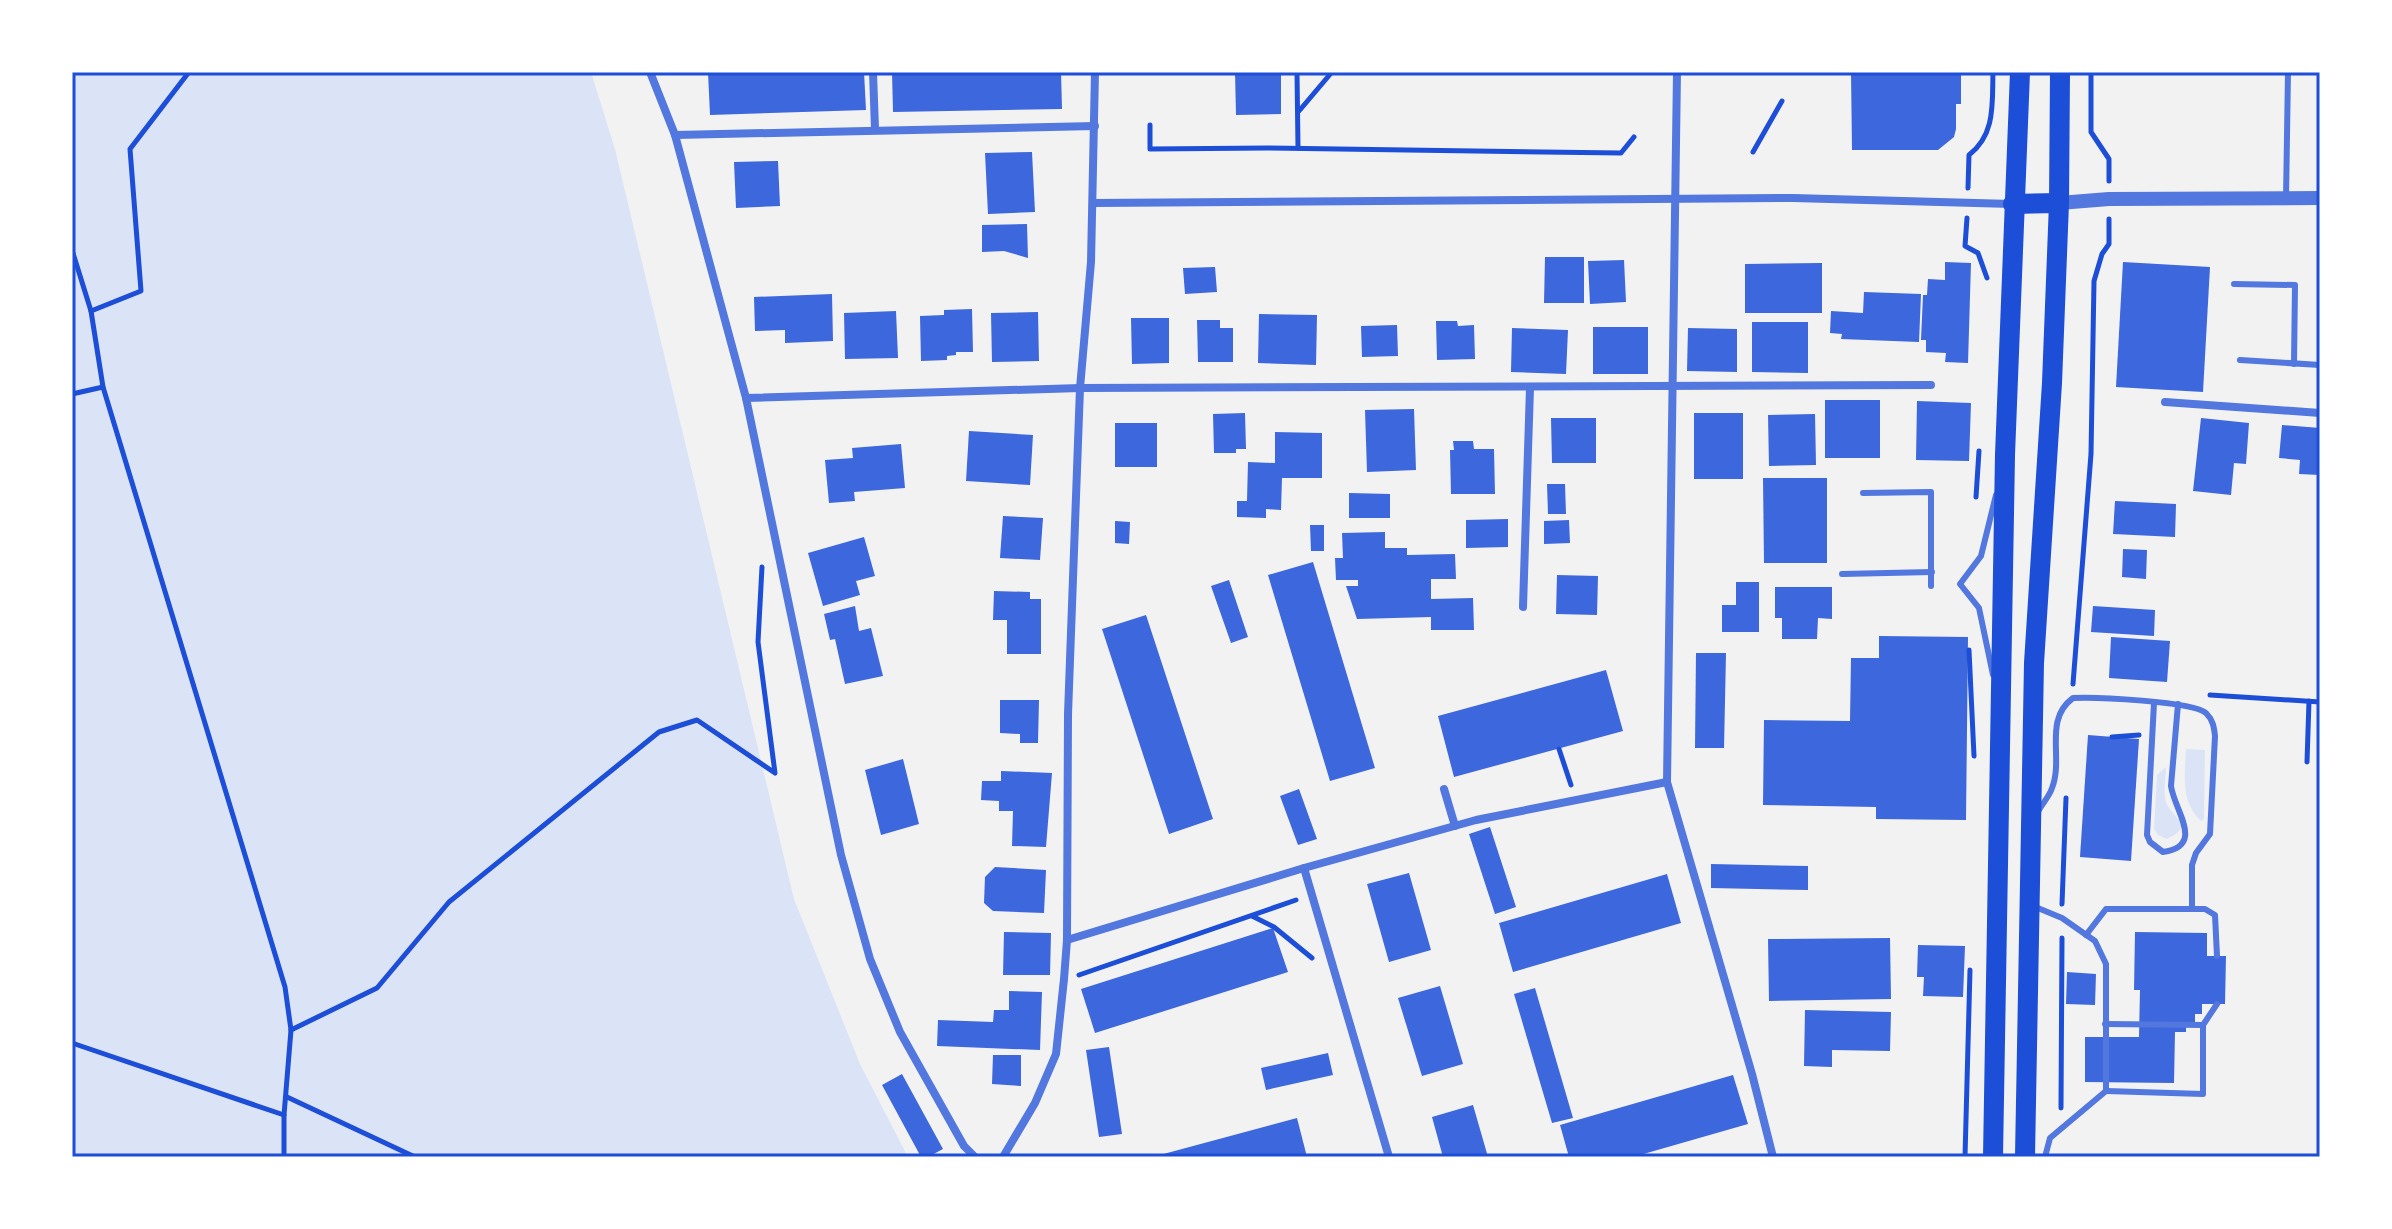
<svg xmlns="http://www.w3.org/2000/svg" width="2392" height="1229" viewBox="0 0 2392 1229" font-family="Barlow,sans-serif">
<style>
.green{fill:#dbe4f7}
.building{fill:#3d67dc}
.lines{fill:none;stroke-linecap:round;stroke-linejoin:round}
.path{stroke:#1d4ed8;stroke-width:5}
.service{stroke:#5277de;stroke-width:6}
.minor{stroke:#5277de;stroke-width:8}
.tertiary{stroke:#5277de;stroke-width:14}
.primary{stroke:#1d4ed8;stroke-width:20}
.neatline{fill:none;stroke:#1d4ed8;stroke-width:3}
</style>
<rect width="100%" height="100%" fill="#f2f2f2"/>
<g class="green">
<path d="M 72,72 L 591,72 L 615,149 L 794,899 L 860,1064 L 908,1157 L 72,1157 Z"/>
<path d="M 2186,749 L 2205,750 L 2204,819 L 2201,821 C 2180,801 2185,775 2186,749 Z"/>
<path d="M 2166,767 C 2166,777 2163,792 2166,802 C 2172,818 2196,826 2167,839 L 2158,835 L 2154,829 L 2157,775 Z"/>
</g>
<g class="building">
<path d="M 708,72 L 864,72 L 866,110 L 710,115 Z"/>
<path d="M 892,72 L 1061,72 L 1062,109 L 893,112 Z"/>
<path d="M 1235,72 L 1281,72 L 1281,114 L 1236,115 Z"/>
<path d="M 1851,72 L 1961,72 L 1961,104 L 1956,104 L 1956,129 L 1954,137 L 1938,150 L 1852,150 Z"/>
<path d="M 1032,152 L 1035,212 L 988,214 L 985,153 Z"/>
<path d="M 778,161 L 780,206 L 736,208 L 734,162 Z"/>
<path d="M 1027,224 L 1028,258 L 1004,251 L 982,252 L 982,225 Z"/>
<path d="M 1545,257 L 1584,257 L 1584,303 L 1544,303 Z"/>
<path d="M 1624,260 L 1626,302 L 1590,304 L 1588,261 Z"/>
<path d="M 1945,262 L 1971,263 L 1968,363 L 1945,362 L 1946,353 L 1926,352 L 1926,340 L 1921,340 L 1923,295 L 1927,295 L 1928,279 L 1945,280 Z"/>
<path d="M 2123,262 L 2210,267 L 2203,392 L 2116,387 Z"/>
<path d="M 1822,263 L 1822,313 L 1745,313 L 1745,264 Z"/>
<path d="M 1215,267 L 1217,292 L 1185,294 L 1183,268 Z"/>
<path d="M 1864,292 L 1921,294 L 1919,342 L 1841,339 L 1842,334 L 1830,333 L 1831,311 L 1863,313 Z"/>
<path d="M 832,294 L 833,341 L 785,343 L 785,330 L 755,331 L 754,297 Z"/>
<path d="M 972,309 L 973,352 L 956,352 L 956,355 L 947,356 L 947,360 L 921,361 L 920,316 L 944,315 L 944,310 Z"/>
<path d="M 896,311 L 898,358 L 845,359 L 844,313 Z"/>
<path d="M 1038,312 L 1039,361 L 992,362 L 991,313 Z"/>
<path d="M 1259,314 L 1317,315 L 1316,365 L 1258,363 Z"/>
<path d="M 1131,318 L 1169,318 L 1169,363 L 1132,364 Z"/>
<path d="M 1197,320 L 1220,320 L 1220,328 L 1233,328 L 1233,362 L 1198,362 Z"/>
<path d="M 1436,321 L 1457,321 L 1458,326 L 1474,325 L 1475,359 L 1437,360 Z"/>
<path d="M 1752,322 L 1808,322 L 1808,373 L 1752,372 Z"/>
<path d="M 1397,325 L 1398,356 L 1362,357 L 1361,326 Z"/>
<rect x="1593" y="327" width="55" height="47"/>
<path d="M 1512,328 L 1568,330 L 1566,374 L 1511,372 Z"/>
<path d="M 1688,328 L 1737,329 L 1737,372 L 1687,371 Z"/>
<rect x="1825" y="400" width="55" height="58"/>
<path d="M 1917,401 L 1971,403 L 1969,461 L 1916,460 Z"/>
<path d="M 1414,409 L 1416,470 L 1367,472 L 1365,410 Z"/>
<path d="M 1245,413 L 1246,449 L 1236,449 L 1236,453 L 1214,453 L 1213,414 Z"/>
<rect x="1694" y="413" width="49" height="66"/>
<path d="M 1815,414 L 1816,465 L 1769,466 L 1768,415 Z"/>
<path d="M 1551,418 L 1596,418 L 1596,463 L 1552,463 Z"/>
<path d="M 2201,418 L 2249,423 L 2246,464 L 2234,463 L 2231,495 L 2193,491 Z"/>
<rect x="1115" y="423" width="42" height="44"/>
<path d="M 2282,425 L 2320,428 L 2320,475 L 2299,474 L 2300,460 L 2279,458 Z"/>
<path d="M 969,431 L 1033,435 L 1030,485 L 966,481 Z"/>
<path d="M 1275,432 L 1322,433 L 1322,478 L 1282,478 L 1281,510 L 1266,509 L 1266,518 L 1237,517 L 1237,501 L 1247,501 L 1248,462 L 1275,463 Z"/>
<path d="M 1453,441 L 1473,441 L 1474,449 L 1494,449 L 1495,494 L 1451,494 L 1450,450 L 1454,450 Z"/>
<path d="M 901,444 L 905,488 L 854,492 L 855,501 L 829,503 L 825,460 L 853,458 L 852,448 Z"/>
<path d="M 1763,478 L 1827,478 L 1827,563 L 1764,563 Z"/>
<path d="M 1547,484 L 1565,484 L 1566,514 L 1548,514 Z"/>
<path d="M 1349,493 L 1390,494 L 1390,518 L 1349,518 Z"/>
<path d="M 2115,501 L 2176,504 L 2175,537 L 2113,534 Z"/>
<path d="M 1003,516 L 1043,518 L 1040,560 L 1000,558 Z"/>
<path d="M 1508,519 L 1508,547 L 1466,548 L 1466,520 Z"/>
<path d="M 1569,520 L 1570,543 L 1544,544 L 1544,521 Z"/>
<path d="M 1115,521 L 1130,522 L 1129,544 L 1115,543 Z"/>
<path d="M 1310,525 L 1324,525 L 1324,551 L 1311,551 Z"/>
<path d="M 1385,532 L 1385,548 L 1407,548 L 1407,555 L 1455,554 L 1456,579 L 1431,579 L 1431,599 L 1473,598 L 1474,630 L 1431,630 L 1431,617 L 1357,619 L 1346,586 L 1358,586 L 1358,580 L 1336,580 L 1335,558 L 1343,558 L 1342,533 Z"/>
<path d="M 864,537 L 875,576 L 856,581 L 860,595 L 823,606 L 808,553 Z"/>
<path d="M 2123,549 L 2147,550 L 2146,579 L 2122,577 Z"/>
<path d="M 1313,562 L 1375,768 L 1330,781 L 1268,575 Z"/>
<path d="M 1557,575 L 1598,576 L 1597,615 L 1556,614 Z"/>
<path d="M 1229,580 L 1248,637 L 1231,643 L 1211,586 Z"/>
<path d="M 1736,582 L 1759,582 L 1759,632 L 1722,632 L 1722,605 L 1736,605 Z"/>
<path d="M 1775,587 L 1832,587 L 1832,619 L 1818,618 L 1817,639 L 1782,639 L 1782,618 L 1775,618 Z"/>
<path d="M 994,591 L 1030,592 L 1030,599 L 1041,599 L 1041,654 L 1007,654 L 1007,620 L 993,620 Z"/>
<path d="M 855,606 L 859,631 L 871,628 L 883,676 L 845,684 L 835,639 L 830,640 L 824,614 Z"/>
<path d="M 2093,606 L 2155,610 L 2154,636 L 2091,632 Z"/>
<path d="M 1146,615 L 1213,819 L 1169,834 L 1102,629 Z"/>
<path d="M 1879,636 L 1968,637 L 1966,820 L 1876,819 L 1876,807 L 1763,805 L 1764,720 L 1850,721 L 1851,658 L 1879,658 Z"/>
<path d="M 2111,637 L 2170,641 L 2167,682 L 2109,678 Z"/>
<path d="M 1696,653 L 1726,653 L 1724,748 L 1695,748 Z"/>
<path d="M 1606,670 L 1623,731 L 1454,777 L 1438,716 Z"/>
<path d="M 1000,700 L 1039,700 L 1038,743 L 1020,743 L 1020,734 L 1000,733 Z"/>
<path d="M 2088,735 L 2139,739 L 2131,861 L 2080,857 Z"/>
<path d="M 903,759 L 919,824 L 881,835 L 865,770 Z"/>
<path d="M 1001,771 L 1052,773 L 1046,847 L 1012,846 L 1013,811 L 999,811 L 999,801 L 981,800 L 982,781 L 1001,781 Z"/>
<path d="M 1299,789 L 1317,839 L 1298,845 L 1280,796 Z"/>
<path d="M 1490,827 L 1516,907 L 1495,914 L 1469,834 Z"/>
<path d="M 1711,864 L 1808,866 L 1808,890 L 1711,888 Z"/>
<path d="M 995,867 L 1046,870 L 1044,913 L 993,911 L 984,903 L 985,877 Z"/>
<path d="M 1409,873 L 1431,950 L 1389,962 L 1367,884 Z"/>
<path d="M 1667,874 L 1681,923 L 1513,972 L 1499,923 Z"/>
<path d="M 1273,928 L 1288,972 L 1095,1033 L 1081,989 Z"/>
<path d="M 1004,932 L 1051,933 L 1050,975 L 1003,975 Z"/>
<path d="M 2135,932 L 2207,933 L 2207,956 L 2226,956 L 2225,1004 L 2202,1004 L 2202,1014 L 2195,1014 L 2195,1022 L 2186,1022 L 2186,1032 L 2175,1032 L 2174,1083 L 2085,1082 L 2085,1037 L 2139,1037 L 2140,990 L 2134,990 Z"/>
<path d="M 1890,938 L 1891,999 L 1769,1001 L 1768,939 Z"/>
<path d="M 1918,945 L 1965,946 L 1963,997 L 1923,996 L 1924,977 L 1917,977 Z"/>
<path d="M 2067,972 L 2096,974 L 2095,1005 L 2066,1004 Z"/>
<path d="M 1440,986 L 1463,1064 L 1422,1076 L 1398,998 Z"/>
<path d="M 1535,988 L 1573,1118 L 1552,1123 L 1514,994 Z"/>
<path d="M 1009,991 L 1042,992 L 1040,1050 L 937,1046 L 938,1020 L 993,1022 L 994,1010 L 1009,1010 Z"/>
<path d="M 1805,1010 L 1891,1012 L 1890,1051 L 1832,1050 L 1832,1067 L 1804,1066 Z"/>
<path d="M 1109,1047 L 1122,1134 L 1099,1137 L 1086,1050 Z"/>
<path d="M 1328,1053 L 1333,1075 L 1266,1090 L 1261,1068 Z"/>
<path d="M 993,1055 L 1021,1055 L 1021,1086 L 992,1084 Z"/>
<path d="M 902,1074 L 943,1149 L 928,1157 L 921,1157 L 882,1085 Z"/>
<path d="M 1733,1075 L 1748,1124 L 1633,1157 L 1569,1157 L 1560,1125 Z"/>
<path d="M 1473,1105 L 1488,1157 L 1443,1157 L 1432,1117 Z"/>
<path d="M 1297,1118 L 1307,1157 L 1156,1157 L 1156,1156 Z"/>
</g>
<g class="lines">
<g class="path">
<path d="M 1297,72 L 1298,148"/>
<path d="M 2091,72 L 2091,132 L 2109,159 L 2109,181"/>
<path d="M 1299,111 L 1332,72"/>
<path d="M 1150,125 L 1150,149 L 1267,148 L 1621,153 L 1634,137"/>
<path d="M 1753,152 L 1782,101"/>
<path d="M 1968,188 L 1969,155 C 1996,134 1992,103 1993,72"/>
<path d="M 1967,218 L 1965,246 L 1978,253 L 1987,278"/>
<path d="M 72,250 L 91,311 L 103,387 L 285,987 L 291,1030 L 284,1115 L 284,1157"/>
<path d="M 91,311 L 141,291 L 130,149 L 189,72"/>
<path d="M 72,394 L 103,387"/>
<path d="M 1976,497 L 1979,451"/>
<path d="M 1969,650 L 1974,756"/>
<path d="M 2073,684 L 2091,454 L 2094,281 L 2102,254 L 2109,244 L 2109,219"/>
<path d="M 2210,695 L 2320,702"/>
<path d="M 2112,737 L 2139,735"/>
<path d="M 1559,749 L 1571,785"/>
<path d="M 2307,762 L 2309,701"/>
<path d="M 2062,904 L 2066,798"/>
<path d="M 1252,916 L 1274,927 L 1312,958"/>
<path d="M 1079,975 L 1296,900"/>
<path d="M 291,1030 L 377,988 L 449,902 L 659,732 L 697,720 L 775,773 L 758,642 L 762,567"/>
<path d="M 72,1043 L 284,1115"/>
<path d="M 287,1097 L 415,1157"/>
<path d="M 2061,1108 L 2062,938"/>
<path d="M 1965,1157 L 1970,970"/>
</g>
<g class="service">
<path d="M 2286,199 L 2288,72"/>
<path d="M 2234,284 L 2295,285 L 2294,364"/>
<path d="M 2240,360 L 2320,365"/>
<path d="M 1863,493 L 1931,492 L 1931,586"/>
<path d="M 1842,574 L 1932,572"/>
<path d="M 1993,675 L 1979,608 L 1960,584 L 1981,556 L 1996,495"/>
<path d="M 2154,703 L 2147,835 L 2150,842 L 2163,852 C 2206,846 2174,810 2171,786 L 2178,704"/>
<path d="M 2039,810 C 2043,803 2050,795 2052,788 C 2064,758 2043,720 2073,698 C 2094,697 2192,701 2206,713 C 2213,720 2214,727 2215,736 L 2210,834 L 2196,853 L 2192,865 L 2192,908"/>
<path d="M 2033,906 L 2062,918 L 2095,941 L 2106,964 L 2106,1091 L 2050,1138 L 2045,1157"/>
<path d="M 2086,935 L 2106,909 L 2205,909 L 2215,915 L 2217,956"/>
<path d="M 2105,1024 L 2203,1025 L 2203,1094 L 2106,1091"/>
<path d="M 2203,1025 L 2217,1004"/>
</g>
<g class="minor">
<path d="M 650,72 L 675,135 L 746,398 L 841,855 L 870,959 L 900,1032 L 964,1146 L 975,1157"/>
<path d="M 873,72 L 875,129"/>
<path d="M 1677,72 L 1667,782 L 1752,1074 L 1773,1157"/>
<path d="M 675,135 L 1095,126"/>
<path d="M 1093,203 L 1793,198 L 2012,204"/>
<path d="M 746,398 L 1080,388 L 1931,385"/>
<path d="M 2165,402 L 2320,413"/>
<path d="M 1523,607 L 1530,388"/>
<path d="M 1444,789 L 1455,826"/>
<path d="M 1304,868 L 1389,1157"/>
<path d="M 1067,940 L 1304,868 L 1476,820 L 1667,782"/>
<path d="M 1003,1157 L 1035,1103 L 1056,1054 L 1064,979 L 1067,940 L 1068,714 L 1080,388 L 1091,262 L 1095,72"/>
</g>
<path class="tertiary" d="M 2059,203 L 2109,199 L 2320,198"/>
<g class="primary">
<path d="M 2013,204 L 2059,203"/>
<path d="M 1993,1157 L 2005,455 L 2020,72"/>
<path d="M 2025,1157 L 2034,663 L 2052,383 L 2059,203 L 2060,72"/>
</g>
</g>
<rect width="2392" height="1229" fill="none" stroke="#ffffff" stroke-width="148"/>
<rect x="74" y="74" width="2244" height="1081" class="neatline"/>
</svg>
